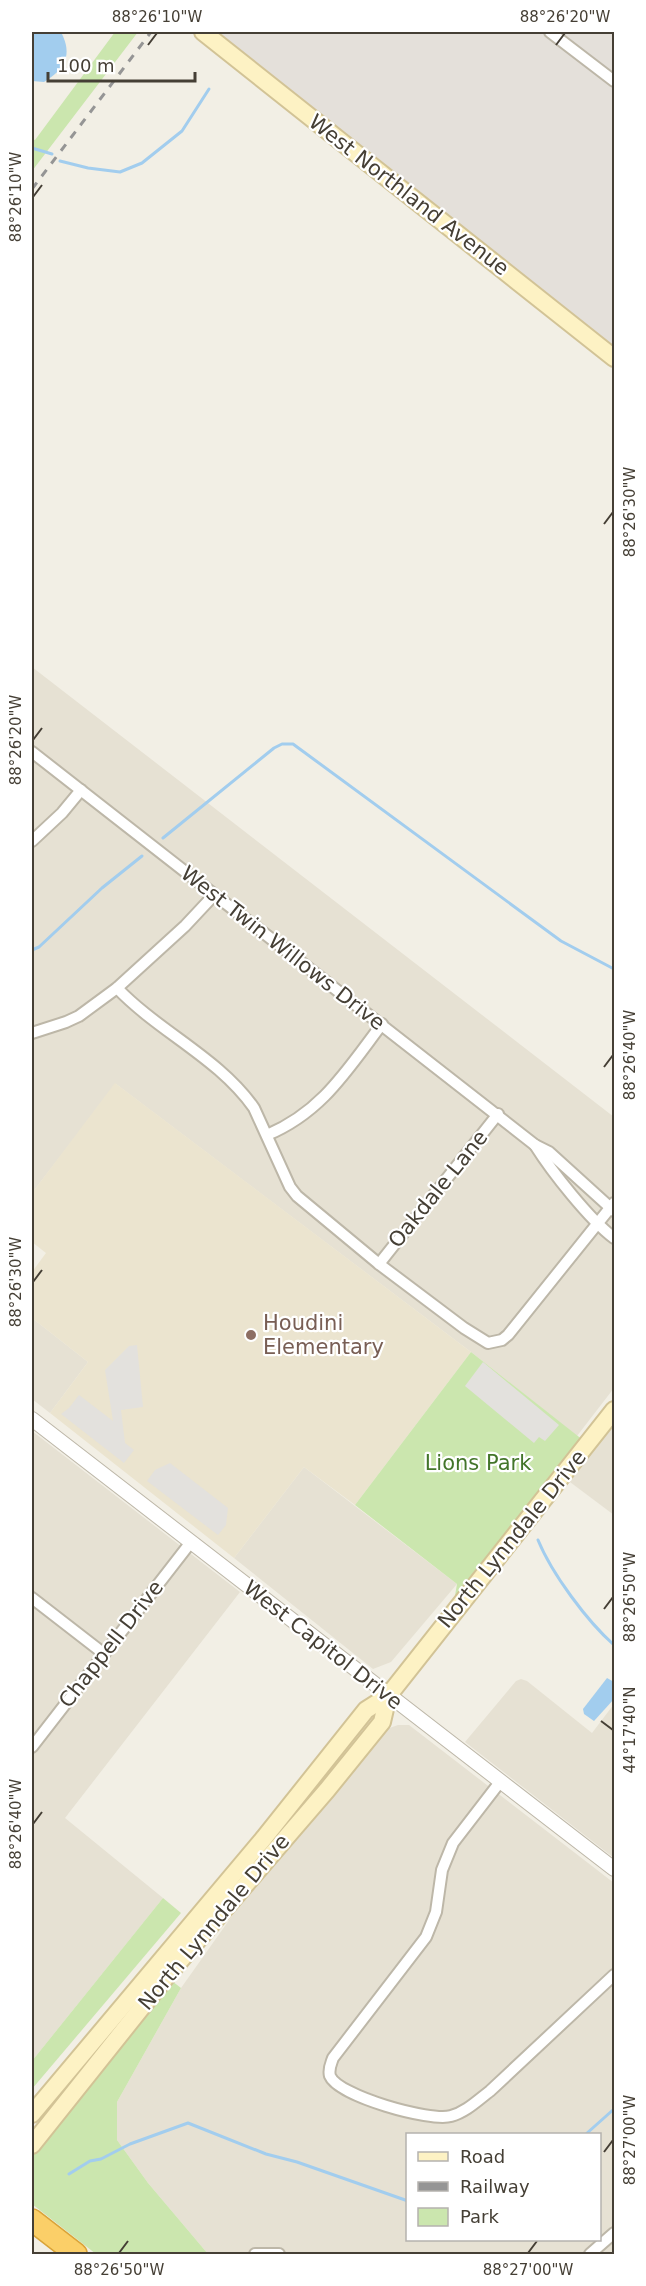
<svg xmlns="http://www.w3.org/2000/svg" width="646" height="2286" viewBox="0 0 646 2286" font-family="'DejaVu Sans',sans-serif">
<style>
.residential{fill:#e6e1d3;fill-rule:evenodd}
.industrial{fill:#e4e0da}
.education{fill:#ebe4cf}
.green{fill:#cbe6ae}
.parking{fill:#e3e1dd}
.water{fill:#a2cdee}
.lines{fill:none;stroke-linecap:round;stroke-linejoin:round}
.stream{stroke:#a2cdee;stroke-width:3}
.minor-casing{stroke:#bdb7a8;stroke-width:14}
.tertiary-casing{stroke:#bdb7a8;stroke-width:16}
.secondary-casing{stroke:#d2c396;stroke-width:20}
.motorway-casing{stroke:#daa438;stroke-width:24}
.minor{stroke:#fff;stroke-width:10}
.tertiary{stroke:#fff;stroke-width:14}
.secondary{stroke:#fdf2c4;stroke-width:16}
.motorway{stroke:#fbcf68;stroke-width:21}
.rail{stroke:#959595;stroke-width:3;stroke-dasharray:8 8;stroke-linecap:butt}
.ticks{fill:none;stroke:#453f35;stroke-width:2}
.education-dot{fill:#8d6e63;stroke:#fff;stroke-width:2}
.labels{text-anchor:middle;stroke-width:4.5;stroke-linejoin:round;paint-order:stroke}
.street-label{font-size:21px;fill:#453f35;stroke:#fff}
.education-label{font-size:21px;fill:#785e54;stroke:#fff;text-anchor:start}
.park-label{font-size:21px;fill:#43752a;stroke:#fff}
.neatline{fill:none;stroke:#453f35;stroke-width:2}
.ticks-label{font-size:15px;text-anchor:middle;fill:#453f35}
</style>
<rect width="100%" height="100%" fill="#f2efe5"/>
<g class="residential">
<path d="M 32,667 L 614,1117 L 614,1388 L 577,1436 L 471,1352 L 116,1084 L 32,1193 Z"/>
<path d="M 32,1318 L 88,1362 L 50,1413 L 32,1399 Z"/>
<path d="M 614,1410 L 614,1515 L 562,1476 Z"/>
<path d="M 32,1431 L 240,1592 L 65,1818 L 163,1898 L 32,2061 Z"/>
<path d="M 304,1467 L 457,1584 L 391,1662 L 373,1669 L 234,1558 Z"/>
<path d="M 521,1679 L 527,1681 L 592,1733 L 614,1704 L 614,1858 L 465,1742 L 516,1681 Z"/>
<path d="M 398,1725 L 409,1725 L 614,1883 L 614,2254 L 208,2254 L 148,2183 L 117,2140 L 117,2102 L 181,1988 L 249,1892 L 384,1730 ZM 408,2134 L 600,2134 L 600,2240 L 408,2240 Z"/>
</g>
<path class="industrial" d="M 203,32 L 614,32 L 614,358 Z"/>
<path class="education" d="M 115,1083 L 471,1352 L 355,1505 L 304,1467 L 234,1558 L 50,1413 L 88,1362 L 32,1318 L 32,1272 L 46,1253 L 32,1242 L 32,1193 Z"/>
<g class="green">
<path d="M 115,32 L 138,32 L 32,171 L 32,139 L 35,140 Z"/>
<path d="M 471,1352 L 588,1444 L 452,1613 L 457,1584 L 355,1505 Z"/>
<path d="M 163,1898 L 181,1913 L 32,2089 L 32,2061 Z"/>
<path d="M 172,1981 L 181,1988 L 117,2102 L 117,2140 L 148,2183 L 208,2254 L 96,2254 L 32,2204 L 32,2155 Z"/>
</g>
<g class="parking">
<path d="M 137,1345 L 143,1407 L 121,1410 L 125,1443 L 134,1450 L 124,1463 L 61,1414 L 69,1408 L 79,1395 L 113,1421 L 105,1370 L 129,1346 Z"/>
<path d="M 483,1362 L 559,1425 L 545,1441 L 539,1437 L 534,1443 L 465,1386 Z"/>
<path d="M 170,1463 L 228,1508 L 226,1525 L 218,1535 L 147,1481 L 155,1470 Z"/>
</g>
<g class="water">
<path d="M 32,32 L 61,32 C 73,55 65,69 44,82 L 32,81 Z"/>
<path d="M 607,1678 L 614,1682 L 614,1699 L 594,1721 L 584,1714 L 583,1709 Z"/>
</g>
<g class="lines">
<g class="stream">
<path d="M 32,148 L 52,154"/>
<path d="M 60,161 L 88,168 L 120,172 L 142,163 L 182,131 L 209,89"/>
<path d="M 163,838 L 274,748 L 282,744 L 293,744 L 561,941 L 614,969"/>
<path d="M 32,950 L 39,947 L 102,888 L 142,856"/>
<path d="M 538,1540 C 552,1574 587,1621 614,1645"/>
<path d="M 586,2134 L 614,2109"/>
<path d="M 69,2174 L 90,2161 L 101,2159 L 130,2144 L 188,2123 L 266,2154 L 297,2162 L 408,2201"/>
</g>
<defs>
<g id="minor">
<path d="M 550,32 L 614,81"/>
<path d="M 32,752 L 535,1145 L 549,1152 L 614,1211"/>
<path d="M 32,841 L 62,813 L 81,790"/>
<path d="M 117,988 C 159,1032 219,1058 254,1108 L 290,1187 L 297,1196 L 379,1264 L 464,1328 L 488,1343 L 502,1340 L 508,1335 L 614,1203"/>
<path d="M 32,1033 L 66,1022 L 79,1016 L 117,988 L 185,926 L 214,895"/>
<path d="M 267,1135 C 322,1112 347,1070 382,1024"/>
<path d="M 535,1145 C 552,1172 589,1219 614,1238"/>
<path d="M 379,1264 L 498,1114"/>
<path d="M 32,1598 L 103,1653"/>
<path d="M 32,1747 L 191,1542"/>
<path d="M 500,1782 L 453,1843 L 442,1870 L 436,1912 L 426,1937 L 333,2058 C 331,2064 328,2069 330,2076 C 338,2096 430,2122 451,2116 C 466,2112 478,2100 490,2091 L 614,1975"/>
<path d="M 255,2254 L 279,2254"/>
<path d="M 590,2254 L 614,2233"/>
</g>
<path id="tertiary" d="M 32,1419 L 614,1869"/>
<g id="secondary">
<path d="M 203,32 L 614,358"/>
<path d="M 32,2114 L 264,1838 L 366,1710 L 388,1696 L 614,1410"/>
<path d="M 32,2145 L 166,1977 L 327,1790 L 382,1722 L 388,1696"/>
</g>
<path id="motorway" d="M 32,2220 L 76,2254"/>
</defs>
<use href="#minor" class="minor-casing"/>
<use href="#tertiary" class="tertiary-casing"/>
<use href="#secondary" class="secondary-casing"/>
<use href="#motorway" class="motorway-casing"/>
<use href="#minor" class="minor"/>
<use href="#tertiary" class="tertiary"/>
<use href="#secondary" class="secondary"/>
<use href="#motorway" class="motorway"/>
<path class="rail" d="M 32,189 L 151,32"/>
</g>
<path class="ticks" d="M 148,45 L 157,33M 556,45 L 565,33M 33,197 L 42,185M 604,524 L 613,512M 33,740 L 42,728M 604,1067 L 613,1055M 33,1282 L 42,1270M 604,1609 L 613,1597M 601,1721 L 613,1730M 33,1824 L 42,1812M 604,2152 L 613,2140M 119,2253 L 128,2241M 528,2253 L 537,2241"/>
<circle class="education-dot" cx="251" cy="1335" r="6"/>
<g class="labels">
<g class="street-label">
<text transform="translate(409 195) rotate(38)" y="7">West Northland Avenue</text>
<text transform="translate(283 948) rotate(38)" y="7">West Twin Willows Drive</text>
<text transform="translate(438 1189) rotate(-51)" y="7">Oakdale Lane</text>
<text transform="translate(512 1539) rotate(-51)" y="7">North Lynndale Drive</text>
<text transform="translate(111 1644) rotate(-52)" y="7">Chappell Drive</text>
<text transform="translate(323 1645) rotate(38)" y="7">West Capitol Drive</text>
<text transform="translate(214 1922) rotate(-50)" y="7">North Lynndale Drive</text>
</g>
<g class="education-label">
<text x="263" y="1330">Houdini<tspan x="263" dy="24">Elementary</tspan></text>
</g>
<g class="park-label">
<text x="478" y="1470">Lions Park</text>
</g>
</g>
<rect width="646" height="2286" fill="none" stroke="#ffffff" stroke-width="66"/>
<rect x="406" y="2133" width="195" height="108" fill="#ffffff" stroke="#b5b2ae" stroke-width="1.5"/>
<rect x="418" y="2152" width="30" height="9" fill="#fdf2c4" stroke="#b5b2ae" stroke-width="1.5"/>
<text x="460" y="2163" font-size="18" fill="#453f35">Road</text>
<rect x="418" y="2182" width="30" height="9" fill="#959595" stroke="#b5b2ae" stroke-width="1.5"/>
<text x="460" y="2193" font-size="18" fill="#453f35">Railway</text>
<rect x="418" y="2208" width="30" height="18" fill="#cbe6ae" stroke="#b5b2ae" stroke-width="1.5"/>
<text x="460" y="2223" font-size="18" fill="#453f35">Park</text>
<path d="M48 72v9h147v-9" fill="none" stroke="#453f35" stroke-width="3"/>
<text x="57" y="72" font-size="18" fill="#453f35" stroke="#ffffff" stroke-width="4.5" paint-order="stroke">100 m</text>
<rect x="33" y="33" width="580" height="2220" class="neatline"/>
<g class="ticks-label">
<text x="157" y="22">88°26'10"W</text>
<text x="565" y="22">88°26'20"W</text>
<text transform="translate(16 197) rotate(-90)" y="5">88°26'10"W</text>
<text transform="translate(630 512) rotate(-90)" y="5">88°26'30"W</text>
<text transform="translate(16 740) rotate(-90)" y="5">88°26'20"W</text>
<text transform="translate(630 1055) rotate(-90)" y="5">88°26'40"W</text>
<text transform="translate(16 1282) rotate(-90)" y="5">88°26'30"W</text>
<text transform="translate(630 1597) rotate(-90)" y="5">88°26'50"W</text>
<text transform="translate(630 1730) rotate(-90)" y="5">44°17'40"N</text>
<text transform="translate(16 1824) rotate(-90)" y="5">88°26'40"W</text>
<text transform="translate(630 2140) rotate(-90)" y="5">88°27'00"W</text>
<text x="119" y="2275">88°26'50"W</text>
<text x="528" y="2275">88°27'00"W</text>
</g>
</svg>
